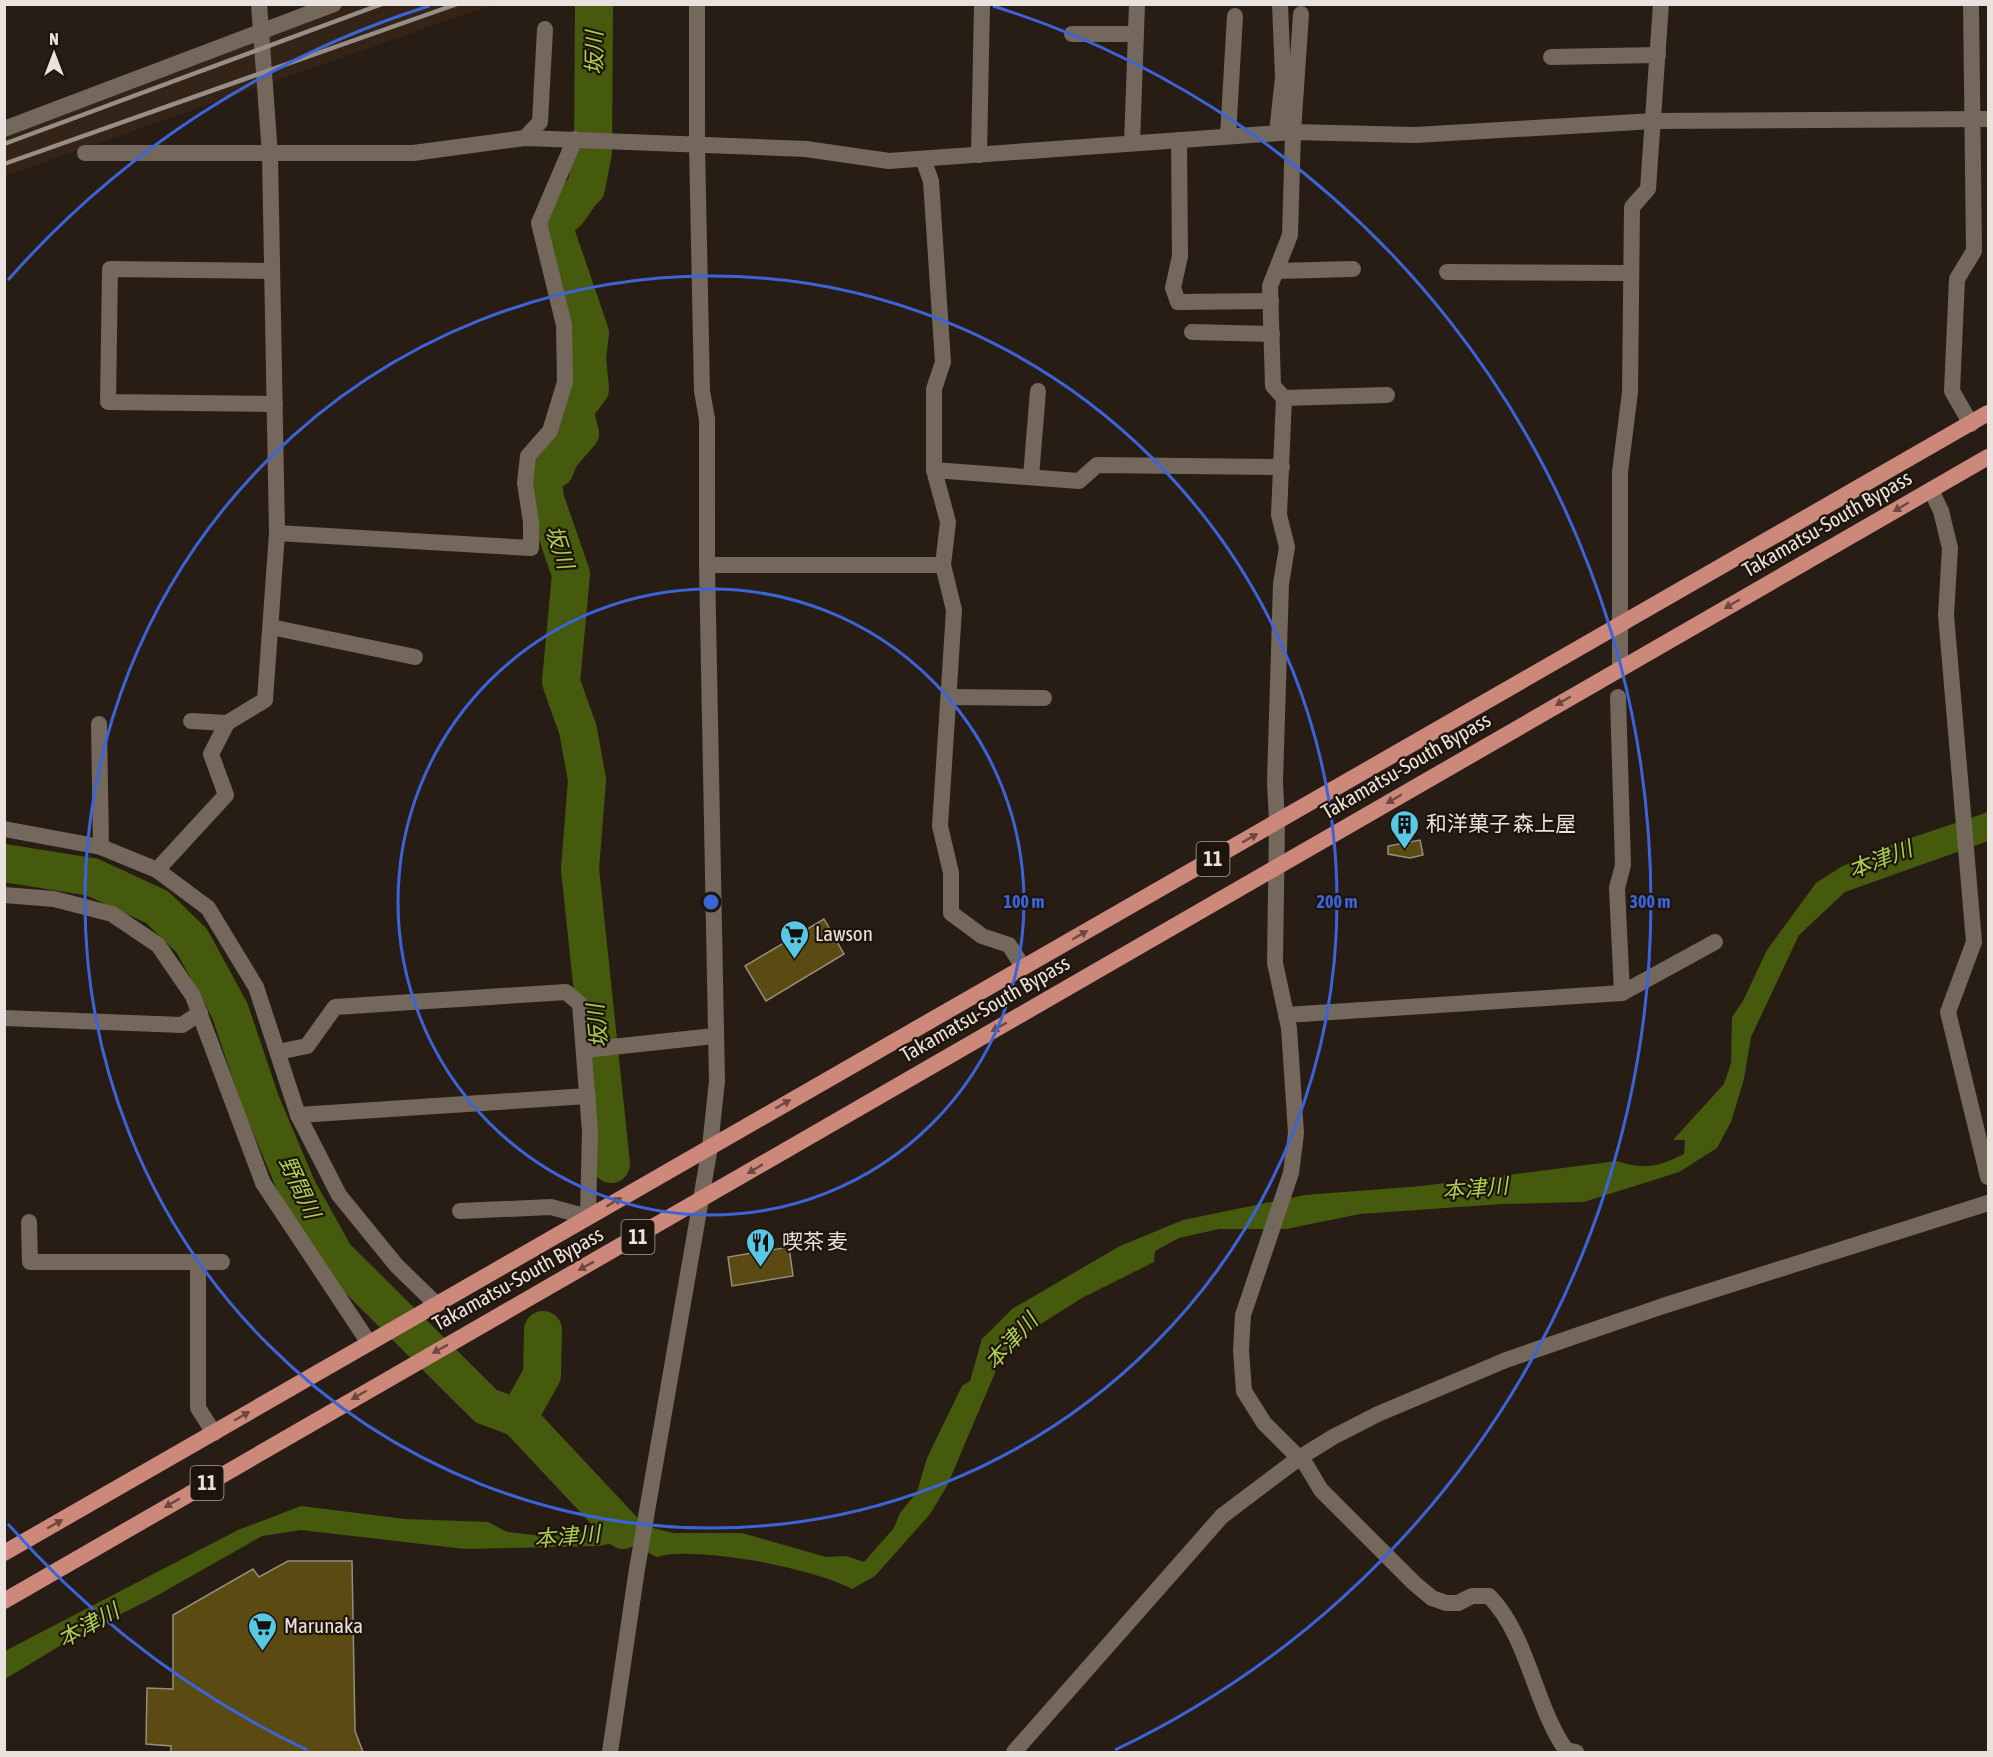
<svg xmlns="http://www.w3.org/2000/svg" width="1993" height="1757" viewBox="0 0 1993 1757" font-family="'Asap Condensed','Noto Sans JP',sans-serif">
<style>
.built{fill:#342417}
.water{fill:#465a0d}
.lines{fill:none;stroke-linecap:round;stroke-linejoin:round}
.river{stroke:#465a0d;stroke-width:38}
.building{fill:#5b4b12;stroke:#938f7f;stroke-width:1.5}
.minor{stroke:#74675c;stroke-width:16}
.trunk{stroke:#cc887a;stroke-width:16}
.rail{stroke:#978e87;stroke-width:4.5}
.oneway{fill:#6c483d}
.ring{fill:none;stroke:#3c64d9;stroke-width:3}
.labels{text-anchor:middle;stroke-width:4.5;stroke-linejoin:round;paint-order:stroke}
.shield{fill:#1e140b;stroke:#ada49d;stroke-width:1.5}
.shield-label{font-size:20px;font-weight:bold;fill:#eae2dc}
.street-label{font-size:21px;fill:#eae2dc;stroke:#1e140b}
.poi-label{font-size:21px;fill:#eae2dc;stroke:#1e140b;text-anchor:start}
.water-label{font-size:22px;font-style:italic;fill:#aacf53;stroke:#1e140b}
.centre{fill:#3c64d9;stroke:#1e140b;stroke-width:3}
.ring-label{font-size:18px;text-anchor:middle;font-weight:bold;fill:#3c64d9;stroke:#1e140b;stroke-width:4.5;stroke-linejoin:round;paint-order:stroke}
</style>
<rect width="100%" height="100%" fill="#281d14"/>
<path class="built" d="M 352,5 L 491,5 L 5,176 L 5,135 Z"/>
<path class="water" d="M 1988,812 L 1988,841 L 1845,892 L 1799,935 L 1751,1037 L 1744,1079 L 1731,1122 L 1717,1148 L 1679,1172 L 1584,1202 L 1502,1204 L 1360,1214 L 1286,1229 L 1219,1229 L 1179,1238 L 1155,1251 L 1154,1262 L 1082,1298 L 1025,1334 L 1000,1361 L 947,1486 L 930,1514 L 875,1576 L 852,1589 C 817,1569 695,1545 657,1557 L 624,1541 L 599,1546 L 465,1549 L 301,1530 L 262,1536 L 151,1599 L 73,1638 L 5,1679 L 5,1651 L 238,1530 L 301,1506 L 405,1519 L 488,1522 L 507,1532 L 551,1537 L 603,1524 L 613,1512 L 634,1523 L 673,1533 L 742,1533 L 826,1557 L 846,1556 L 864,1562 L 894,1528 L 900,1513 L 917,1492 L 927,1458 L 962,1386 L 970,1381 L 982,1339 L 1012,1309 L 1120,1246 L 1183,1220 L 1305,1195 L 1422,1186 L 1617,1161 C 1645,1170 1658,1167 1684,1154 L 1685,1140 L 1673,1140 L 1724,1084 L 1731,1063 L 1732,1017 L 1743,1001 L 1767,950 L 1816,883 L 1841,867 L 1890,845 Z"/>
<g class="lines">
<g class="river">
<path d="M 594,4 L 593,152 L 586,188 C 574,198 572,212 558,219 L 555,231 L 590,333 L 587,357 L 590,389 L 574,410 L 580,433 L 560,456 L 555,469 L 542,475 L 545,499 L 571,574 L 561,682 L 578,730 L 587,780 L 580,869 L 611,1164"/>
<path d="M 4,863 L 92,877 L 157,907 L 192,941 L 230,1011 L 261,1103 L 297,1188 L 335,1256 L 486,1406 L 518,1418 L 623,1530"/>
<path d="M 518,1418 L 542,1375 L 543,1330"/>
</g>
</g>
<g class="building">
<path d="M 1420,840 L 1423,855 L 1410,858 L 1388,854 L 1388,846 Z"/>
<path d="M 824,919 L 844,954 L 766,1001 L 745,966 Z"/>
<path d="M 789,1247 L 793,1276 L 732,1286 L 728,1257 Z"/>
<path d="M 288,1561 L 352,1561 L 355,1731 L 363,1752 L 171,1752 L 171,1746 L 146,1744 L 147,1688 L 173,1689 L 173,1615 L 253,1569 L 259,1577 Z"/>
</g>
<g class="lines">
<g class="minor">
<path d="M 1301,14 L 1293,132 L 1290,235 L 1270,286 L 1273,386 L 1284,398 L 1279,515 L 1287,547 L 1281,584 L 1275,782 L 1277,822 L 1275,963 L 1289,1028 L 1296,1133 L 1291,1173 L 1243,1315 L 1241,1351 L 1244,1391 L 1264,1423 L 1306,1465 L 1321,1490 L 1415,1584 L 1432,1598 L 1446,1603 L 1458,1603 L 1472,1596 L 1489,1596 C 1528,1635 1535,1707 1566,1750 L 1576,1752"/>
<path d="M 1072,34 L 1136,34"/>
<path d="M 1551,57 L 1658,55"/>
<path d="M 4,129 L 334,4"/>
<path d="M 1277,133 L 1283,77 L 1280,4"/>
<path d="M 1228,136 L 1235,16"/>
<path d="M 525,138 L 540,122 L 545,29"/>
<path d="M 1179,140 L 1180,256 L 1173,288 L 1178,302 L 1271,301"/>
<path d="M 1132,143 L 1137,4"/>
<path d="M 85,153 L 413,153 L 525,138 L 806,149 L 889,161 L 1293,132 L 1415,135 L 1654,121 L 1988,119"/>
<path d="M 979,155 L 982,4"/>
<path d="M 923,159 L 931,181 L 943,362 L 934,389 L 934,470 L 948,522 L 943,565 L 954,610 L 940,826 L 951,873 L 951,913 L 982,936 L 1009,945 L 1023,967"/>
<path d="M 272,271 L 110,269 L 108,402 L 275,404"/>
<path d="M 1276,271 L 1353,269"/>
<path d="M 1447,272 L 1630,273"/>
<path d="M 1192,332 L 1272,334"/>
<path d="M 1284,398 L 1387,395"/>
<path d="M 1971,424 L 1952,391 L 1957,279 L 1974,251 L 1971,4"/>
<path d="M 934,470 L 1079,481 L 1097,465 L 1282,467"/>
<path d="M 1031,477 L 1038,391"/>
<path d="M 1931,490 L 1941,511 L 1950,548 L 1946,615 L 1974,942 L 1948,1012 L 1988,1177"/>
<path d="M 277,533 L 531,548 L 531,522 L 525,483 L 528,456 L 550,431 L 565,382 L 564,325 L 539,223 L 575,139"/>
<path d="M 707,565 L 943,565"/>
<path d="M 271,627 L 415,657"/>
<path d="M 1620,669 L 1620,472 L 1630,392 L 1632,207 L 1648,189 L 1661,4"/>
<path d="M 950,697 L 1044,698"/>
<path d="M 1618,697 L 1623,865 L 1617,888 L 1622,993 L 1715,942"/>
<path d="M 191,721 L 227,723"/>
<path d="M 99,724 L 101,847"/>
<path d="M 4,829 L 101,847 L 157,870 L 226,795 L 211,754 L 227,723 L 265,700 L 277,533 L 270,155 L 259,4"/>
<path d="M 157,870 L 208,908 L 256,987 L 298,1115 L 339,1195 L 396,1265 L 437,1305"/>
<path d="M 4,895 L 54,899 L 112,914 L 158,945 L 193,996 L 263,1183 L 369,1343"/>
<path d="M 1286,1015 L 1622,993"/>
<path d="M 4,1018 L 182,1025 L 200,1013"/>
<path d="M 584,1050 L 714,1036"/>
<path d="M 278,1052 L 307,1046 L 335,1007 L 566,992 L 580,1004 L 590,1131 L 588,1217 L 551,1207 L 460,1211"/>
<path d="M 298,1115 L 588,1096"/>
<path d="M 29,1222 L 30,1262 L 222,1262"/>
<path d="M 198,1263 L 198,1408 L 214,1433"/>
<path d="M 610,1752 L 637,1569 L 710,1147 L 717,1081 L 707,565 L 707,419 L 702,391 L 697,144 L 697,4"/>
<path d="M 1014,1752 L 1222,1516 L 1299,1458 L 1333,1437 L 1378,1414 L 1506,1360 L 1663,1306 L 1988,1203"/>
</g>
<g class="trunk">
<path d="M 4,1553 L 1988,413"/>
<path d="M 4,1601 L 1988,457"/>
</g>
<g class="rail">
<path d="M 4,144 L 382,4"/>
<path d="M 4,164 L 457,4"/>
</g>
</g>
<defs><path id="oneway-solid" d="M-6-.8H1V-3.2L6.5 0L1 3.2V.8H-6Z" transform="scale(1.5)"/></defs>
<g class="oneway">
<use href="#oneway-solid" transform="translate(1901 507) rotate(150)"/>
<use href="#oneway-solid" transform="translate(1732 604) rotate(150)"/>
<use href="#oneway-solid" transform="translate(1563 701) rotate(150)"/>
<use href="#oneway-solid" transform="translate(1394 799) rotate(150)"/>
<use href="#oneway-solid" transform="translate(1250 838) rotate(-30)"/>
<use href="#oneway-solid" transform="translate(1080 935) rotate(-30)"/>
<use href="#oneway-solid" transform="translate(999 1027) rotate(150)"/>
<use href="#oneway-solid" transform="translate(783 1104) rotate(-30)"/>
<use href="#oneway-solid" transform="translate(755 1169) rotate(149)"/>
<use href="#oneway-solid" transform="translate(614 1202) rotate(-30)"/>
<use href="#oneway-solid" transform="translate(586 1266) rotate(151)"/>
<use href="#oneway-solid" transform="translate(440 1349) rotate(151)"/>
<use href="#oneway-solid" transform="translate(359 1395) rotate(150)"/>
<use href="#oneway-solid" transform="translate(242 1416) rotate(-30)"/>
<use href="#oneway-solid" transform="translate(172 1503) rotate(150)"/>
<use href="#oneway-solid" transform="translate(55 1524) rotate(-30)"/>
</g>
<g class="ring">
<circle cx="711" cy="902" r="313"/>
<circle cx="711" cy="902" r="626"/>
<path d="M307 1750A939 939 0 0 1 8 1524M8 280A939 939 0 0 1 429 6M993 6A939 939 0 0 1 1115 1750"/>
</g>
<defs>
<symbol id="building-pin" viewBox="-11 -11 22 30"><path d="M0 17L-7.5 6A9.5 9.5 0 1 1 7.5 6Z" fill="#59c8e5" stroke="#1e140b"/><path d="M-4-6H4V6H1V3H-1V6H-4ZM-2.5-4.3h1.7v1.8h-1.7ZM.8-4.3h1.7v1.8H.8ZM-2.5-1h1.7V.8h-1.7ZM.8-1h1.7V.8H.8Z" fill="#111"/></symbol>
<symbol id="supermarket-pin" viewBox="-11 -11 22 30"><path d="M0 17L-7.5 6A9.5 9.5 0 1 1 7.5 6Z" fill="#59c8e5" stroke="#1e140b"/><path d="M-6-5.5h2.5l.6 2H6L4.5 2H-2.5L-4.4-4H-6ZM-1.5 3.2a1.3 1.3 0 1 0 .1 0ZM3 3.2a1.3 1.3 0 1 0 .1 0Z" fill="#111"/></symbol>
<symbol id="restaurant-pin" viewBox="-11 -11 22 30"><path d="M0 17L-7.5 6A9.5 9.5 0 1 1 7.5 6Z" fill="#59c8e5" stroke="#1e140b"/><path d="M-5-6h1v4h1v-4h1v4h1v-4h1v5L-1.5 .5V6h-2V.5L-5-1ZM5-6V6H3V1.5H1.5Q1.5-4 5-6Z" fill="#111"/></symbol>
</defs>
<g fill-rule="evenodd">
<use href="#building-pin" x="1388" y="808" width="33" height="45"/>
<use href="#supermarket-pin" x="778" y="918" width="33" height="45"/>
<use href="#restaurant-pin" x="744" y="1226" width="33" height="45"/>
<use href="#supermarket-pin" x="246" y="1610" width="33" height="45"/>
</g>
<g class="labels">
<g class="shield">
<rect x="1196.5" y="842" width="33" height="34" rx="4.5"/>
<rect x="621.5" y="1220" width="33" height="34" rx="4.5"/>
<rect x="190.5" y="1466" width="33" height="34" rx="4.5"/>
</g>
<g class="shield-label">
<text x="1213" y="866">11</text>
<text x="638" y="1244">11</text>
<text x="207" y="1490">11</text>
</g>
<g class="street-label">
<text transform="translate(1827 524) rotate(-30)" y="7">Takamatsu-South Bypass</text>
<text transform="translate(1406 766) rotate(-30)" y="7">Takamatsu-South Bypass</text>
<text transform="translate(985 1009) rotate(-30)" y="7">Takamatsu-South Bypass</text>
<text transform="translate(518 1279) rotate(-29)" y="7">Takamatsu-South Bypass</text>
</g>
<g class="poi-label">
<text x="1426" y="831">和洋菓子 森上屋</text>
<text x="815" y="941">Lawson</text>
<text x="782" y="1249">喫茶 麦</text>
<text x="284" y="1633">Marunaka</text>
</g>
<g class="water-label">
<text transform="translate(594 53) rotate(-90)" y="8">坂川</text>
<text transform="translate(560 547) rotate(72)" y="8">坂川</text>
<text transform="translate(1880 859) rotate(-21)" y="8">本津川</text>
<text transform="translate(597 1026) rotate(-96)" y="8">坂川</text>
<text transform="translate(300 1187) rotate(65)" y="8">野間川</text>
<text transform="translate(1475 1188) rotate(-5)" y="8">本津川</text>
<text transform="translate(1011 1341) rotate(-48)" y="8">本津川</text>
<text transform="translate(567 1536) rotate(-5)" y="8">本津川</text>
<text transform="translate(88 1625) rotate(-29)" y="8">本津川</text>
</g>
</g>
<circle cx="711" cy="902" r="9" class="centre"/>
<g class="ring-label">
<text x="1024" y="908">100 m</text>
<text x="1337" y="908">200 m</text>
<text x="1650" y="908">300 m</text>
</g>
<rect width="1993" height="1757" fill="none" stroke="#eae2dc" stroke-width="12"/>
<g transform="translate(54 54)" stroke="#1e140b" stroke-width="4.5" paint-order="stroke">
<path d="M0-4.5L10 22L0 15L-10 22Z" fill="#eae2dc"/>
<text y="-9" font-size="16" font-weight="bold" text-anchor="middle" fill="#eae2dc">N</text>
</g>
</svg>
